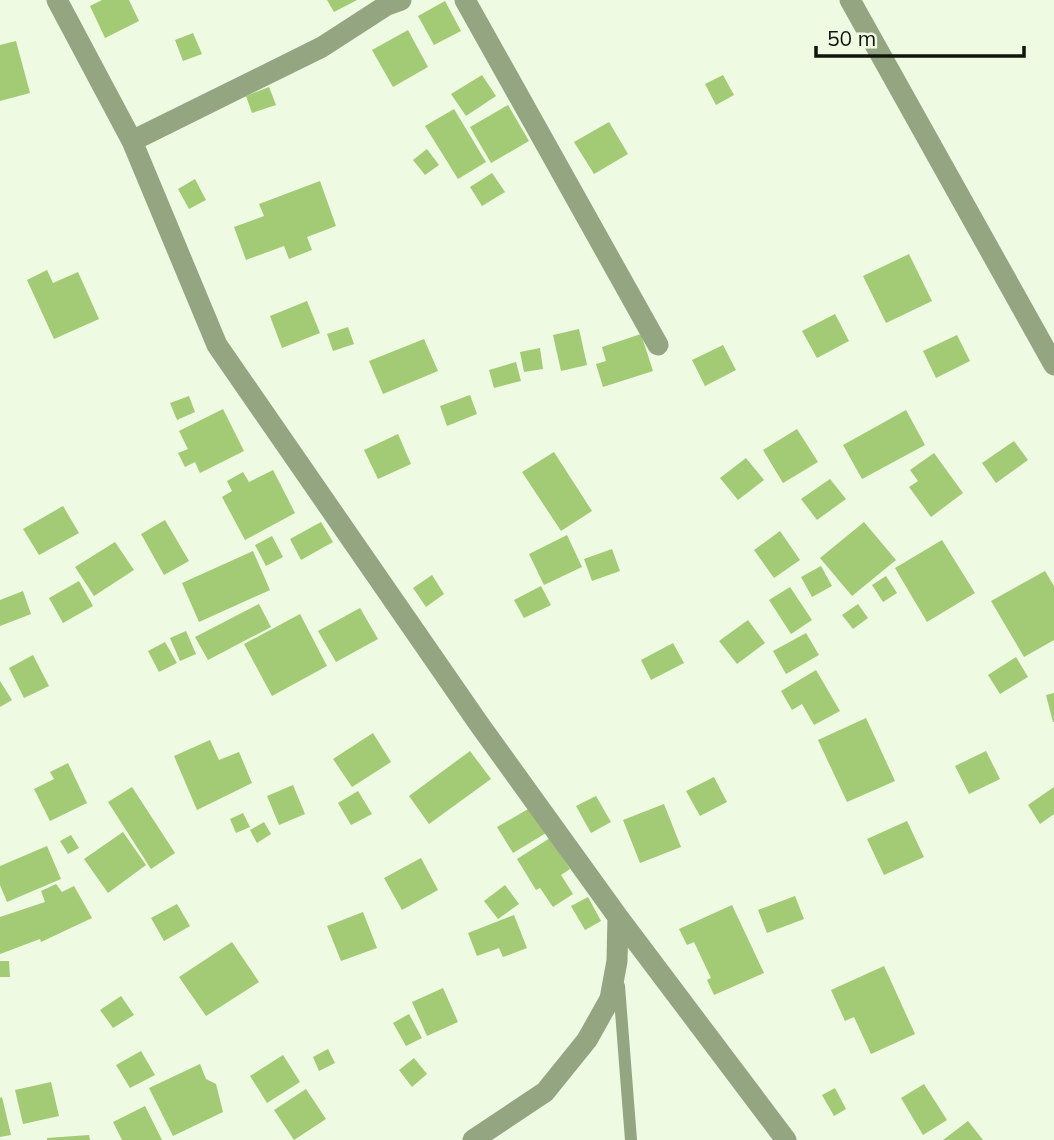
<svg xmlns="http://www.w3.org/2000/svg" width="1054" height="1140" viewBox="0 0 1054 1140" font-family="Mulish,sans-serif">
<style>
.building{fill:#a3ca74}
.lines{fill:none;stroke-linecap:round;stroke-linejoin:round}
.lane{stroke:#94a581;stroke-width:12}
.street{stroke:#94a581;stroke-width:21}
</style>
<rect width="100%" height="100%" fill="#eefae2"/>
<path class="building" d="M102 0H129L139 21 105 38 90 6Z
M327 0H357L334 12Z
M445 1 461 31 434 45 418 16Z
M408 30 428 67 393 87 372 50Z
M193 33 202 54 183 61 175 40Z
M16 41 30 93 0 101V45Z
M482 75 496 96 466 116 451 94Z
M723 75 734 95 716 105 705 84Z
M269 87 276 105 252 113 246 96Z
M508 105 529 141 491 163 470 127Z
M454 109 486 162 458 179 425 126Z
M609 122 628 154 594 174 574 142Z
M427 149 439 165 425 175 413 160Z
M492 173 505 192 482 206 470 187Z
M195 179 206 200 189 209 178 189Z
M320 181 336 226 307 237 312 250 289 259 284 246 246 260 234 227 264 216 259 204Z
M909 254 932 301 886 323 863 276Z
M47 270 53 283 78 272 99 319 54 339 27 280Z
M307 301 320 333 282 348 270 316Z
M835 314 849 341 817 358 802 331Z
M348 327 354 344 333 351 327 334Z
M579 329 587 365 561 371 553 335Z
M641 334 653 371 603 387 596 364 606 361 602 347Z
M957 335 970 361 936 378 923 351Z
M424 339 438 371 383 394 369 361Z
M723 345 736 370 705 386 692 360Z
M540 348 543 369 524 372 520 352Z
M516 362 521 381 494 388 489 370Z
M470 395 477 414 447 426 440 406Z
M189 396 195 412 177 420 170 403Z
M223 409 244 451 200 473 195 462 185 467 178 453 188 449 179 431Z
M906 410 925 445 862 479 843 445Z
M797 429 818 462 783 483 763 450Z
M398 434 411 464 378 479 364 450Z
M1014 441 1028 460 996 483 982 463Z
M554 452 592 511 561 531 522 472Z
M934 453 963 493 931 517 909 487 918 481 910 470Z
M746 458 764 480 738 500 720 478Z
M273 470 295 513 245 540 222 497 232 491 227 481 243 472 249 482Z
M830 479 846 499 817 520 801 499Z
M63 506 79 533 39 555 23 529Z
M165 520 189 561 164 575 141 534Z
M321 522 333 542 301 560 290 539Z
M864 522 896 560 852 596 820 558Z
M780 531 800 560 774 578 754 550Z
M567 535 582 567 544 585 529 554Z
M272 536 283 557 266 566 255 545Z
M942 540 975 593 927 622 895 568Z
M115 542 134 570 94 596 75 567Z
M612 549 620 571 592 581 584 559Z
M253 551 270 590 199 622 182 583Z
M821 566 832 586 812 597 801 577Z
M1045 571 1054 586V640L1024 657 991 601Z
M432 575 444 594 426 607 413 588Z
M886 576 897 593 883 602 872 585Z
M79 581 93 606 63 623 49 598Z
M541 586 551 605 524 618 514 600Z
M790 587 812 620 791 634 769 600Z
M23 591 31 614 0 626V600Z
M259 604 271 627 208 660 195 637Z
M858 604 868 618 853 629 842 615Z
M360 608 378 639 336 662 318 631Z
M300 614 327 666 272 696 244 644Z
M748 620 765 643 737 664 719 641Z
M186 631 196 654 180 661 170 638Z
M806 633 819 655 786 674 773 651Z
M165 642 177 663 159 672 148 651Z
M673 643 684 663 651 680 641 660Z
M33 655 49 686 24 698 9 668Z
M1016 657 1028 677 1000 694 988 675Z
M816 670 840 711 814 725 802 704 792 710 781 691Z
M0 681 12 700 0 707Z
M1054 693V722H1053L1046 695Z
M866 718 895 781 847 802 818 740Z
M373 733 391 762 352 787 333 759Z
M210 740 219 760 239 752 252 783 197 810 174 756Z
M470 751 491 779 429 824 409 796Z
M986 751 1000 779 969 794 955 766Z
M68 763 87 803 50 821 34 789 54 779 50 772Z
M714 777 727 802 700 816 686 791Z
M293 785 305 814 279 825 267 796Z
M132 787 175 853 151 869 108 802Z
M1054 787V814L1040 824 1028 805Z
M358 791 372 814 351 825 338 803Z
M596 796 611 822 591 833 576 806Z
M664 804 681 847 640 863 623 820Z
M530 808 546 833 513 853 497 827Z
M243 813 250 827 236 833 230 819Z
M907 821 924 857 884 875 867 839Z
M264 822 271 834 257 843 250 830Z
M123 832 146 865 108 893 84 859Z
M71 835 79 848 68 854 60 841Z
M550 838 570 869 561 875 573 894 553 907 540 888 536 890 517 859Z
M47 846 61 879 7 902 0 885V866Z
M421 858 438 890 402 910 384 878Z
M56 884 62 892 74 886 92 918 41 942 40 939 0 954V917L45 902 41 891Z
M505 885 519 904 498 919 484 901Z
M795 896 804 919 767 933 758 910Z
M588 897 601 921 585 930 571 906Z
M177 904 190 926 164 941 151 918Z
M732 905 764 973 714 995 707 980 711 978 694 942 687 945 679 929Z
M363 912 377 948 341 961 327 926Z
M514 915 527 948 503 957 499 948 477 956 468 933Z
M232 942 259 982 206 1016 179 977Z
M0 961H9L10 977H0Z
M884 966 915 1034 871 1054 854 1017 845 1021 831 990Z
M443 988 458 1022 427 1036 412 1002Z
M121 996 134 1015 113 1028 100 1010Z
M409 1014 422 1038 406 1046 393 1023Z
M328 1049 335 1063 319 1071 313 1057Z
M141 1051 155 1075 130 1088 116 1065Z
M283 1055 300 1082 267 1103 250 1076Z
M414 1058 427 1074 412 1087 399 1070Z
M200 1064 206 1079 216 1084 223 1112 173 1136 149 1088Z
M51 1082 59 1116 23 1124 15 1090Z
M924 1084 947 1120 923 1135 901 1098Z
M835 1088 846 1109 834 1116 822 1095Z
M306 1089 326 1119 294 1140 274 1110Z
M2 1097 11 1135 0 1137V1098Z
M145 1106 162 1140H122L113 1122Z
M968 1121 983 1140H943Z
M89 1135 90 1140H47V1138Z"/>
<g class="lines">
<path class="lane" d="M619 986 631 1140"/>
<path class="street" d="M57 0 132 141 217 345 479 724 618 917 786 1140
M465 0 658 345
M850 0 1054 365
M132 141 322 47 387 5 401 0
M473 1140 545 1092 587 1040 610 999 617 961 618 917"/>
</g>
<path d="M816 46v10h208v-10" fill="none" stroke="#11150d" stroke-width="3.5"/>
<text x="827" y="46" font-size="21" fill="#11150d" stroke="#eefae2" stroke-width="5" paint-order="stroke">50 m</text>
</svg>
